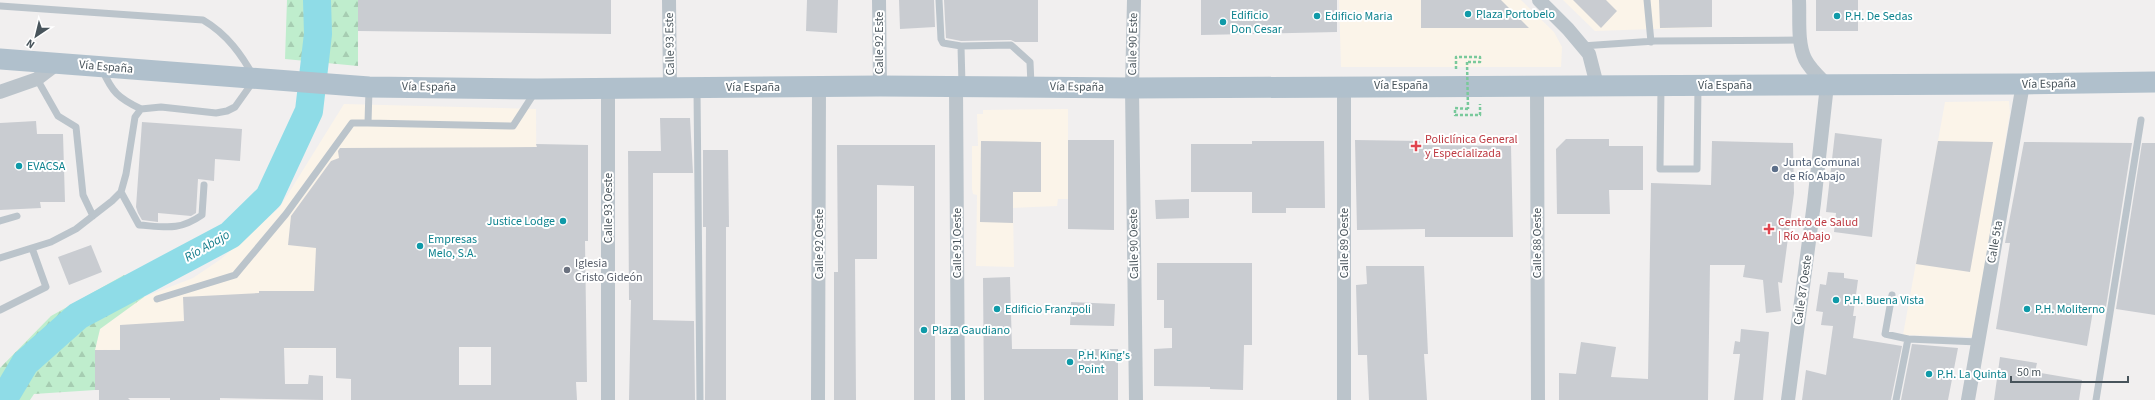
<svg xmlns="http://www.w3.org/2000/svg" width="2155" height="400" viewBox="0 0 2155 400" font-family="'Source Sans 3',sans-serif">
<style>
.commercial{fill:#fbf4e9}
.forest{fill:url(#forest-firs)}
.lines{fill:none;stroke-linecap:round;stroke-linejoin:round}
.river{stroke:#8fdce7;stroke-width:28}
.building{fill:#c9ccd1;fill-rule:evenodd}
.path{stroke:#79c99b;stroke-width:2.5;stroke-dasharray:3 2;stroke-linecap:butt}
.service{stroke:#bbc4cb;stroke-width:7}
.minor{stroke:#bbc4cb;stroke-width:14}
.primary{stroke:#b0c0cc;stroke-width:21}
.path-bridge{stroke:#79c99b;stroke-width:2.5;stroke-dasharray:3 2;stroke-linecap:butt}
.culture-dot{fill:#0f9aa8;stroke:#fff;stroke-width:1.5}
.health-dot{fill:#e0444e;stroke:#fff;stroke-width:1.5}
.service-dot{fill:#5c6f8a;stroke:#fff;stroke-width:1.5}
.worship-dot{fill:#6b7280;stroke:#fff;stroke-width:1.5}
.labels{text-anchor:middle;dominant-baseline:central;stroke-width:4;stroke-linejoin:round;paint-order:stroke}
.culture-label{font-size:12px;fill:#0d838f;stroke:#fff;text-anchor:start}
.street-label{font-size:12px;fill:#48545b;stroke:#fff}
.health-label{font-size:12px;fill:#be3a42;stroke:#fff;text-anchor:start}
.service-label{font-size:12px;fill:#4e5e75;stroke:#fff;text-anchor:start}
.worship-label{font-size:12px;fill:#5b616d;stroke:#fff;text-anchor:start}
.water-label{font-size:13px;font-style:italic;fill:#147d8c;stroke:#fff}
</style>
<defs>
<pattern id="forest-firs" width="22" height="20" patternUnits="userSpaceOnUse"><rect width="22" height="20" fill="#bfedcd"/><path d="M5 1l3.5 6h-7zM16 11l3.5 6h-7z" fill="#a6cdb2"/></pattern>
</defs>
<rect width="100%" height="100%" fill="#f1efef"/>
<path class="commercial" d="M1339 0H1521L1554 32 1562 47 1561 67H1341Z
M1563 0H1712V27L1595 31Z
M2009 101 2010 113 1973 337 1903 335 1945 102Z
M344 104 536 109 537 286 483 347 95 350 100 329 144 297 193 278 221 259 280 207Z
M1068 109V199H1058L1057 206 1013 208 1014 267 976 266 977 195 973 194 972 189V146H978L977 114H983V110Z"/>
<path class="forest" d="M287 0H358V66L285 59Z
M124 275 144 297 100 329 95 350V390L34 394 30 400H0V368L51 316Z"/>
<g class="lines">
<path class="river" d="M3 400 25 363 78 316 230 235 269 197 309 111 318 34 317 0"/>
</g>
<path class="building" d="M358 0H611V34L358 31Z
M807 0H838L837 33 806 31Z
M899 0H934L935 27 900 29Z
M944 0H1038V42H1015L1011 40 961 41 946 38Z
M1201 0H1337V32L1201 35Z
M1421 0H1501L1529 28H1421Z
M1573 0H1606L1617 11 1601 28Z
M1659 0H1712V27L1660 28Z
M1816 0H1858V31H1816Z
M660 118H690L693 173H653V320L694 321 695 400H629L631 300H629L628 151H661Z
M36 121 37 134H63L65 202H40L41 208 0 210V123Z
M142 122 242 129 240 161 215 159 214 181 198 179 196 213 191 216 158 213V222L142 220 138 213 136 207Z
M1835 133 1882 139 1872 237 1834 232 1836 213 1826 212Z
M1566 139H1609V146H1643V190H1609L1610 214H1557L1556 149Z
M1068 140H1114V230L1068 229Z
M1355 140 1420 141V145L1511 146 1513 237H1425V229L1357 230Z
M981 141 1041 142V192H1013V223L980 222Z
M1252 141H1324L1325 208H1286V213H1252V192H1191V144H1252Z
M1712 141 1793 143 1794 193 1782 283 1778 282 1781 311 1766 313 1763 280 1743 277 1745 265H1710L1708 400H1559V373L1576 374 1581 342 1616 347 1611 377 1648 379 1651 183 1711 185Z
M1938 141 1993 142 1970 272 1916 264Z
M2024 142 2132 143 2106 307 2094 305 2087 346 1996 329 2010 243H2005Z
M2142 143H2155V315L2116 309Z
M536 144 588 145V241H585L587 382H576L577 400H351V379L336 378V348H284L285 384H308L309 375 323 376V400L220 398V400H170V398H128L130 400H99V390H95V350H120V325L184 321 183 297 259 293V291H314L316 248 288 245 291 216 331 161 339 158 338 151 340 148 537 147ZM459 347H491V385H459Z
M837 145H935V400H914V186L877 185V259H855L856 400H834V272H838Z
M703 150H728L729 227H726V400H705L706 227H703Z
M1189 199V218L1156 219 1155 200Z
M91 245 102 272 69 285 58 257Z
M1157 263H1252V345H1244L1243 390 1210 389V387L1154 386V349L1172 348V328H1164V300H1157Z
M1366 266H1424L1428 354H1424L1427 400H1369L1367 355H1358L1357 319 1356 285 1367 284Z
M1828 272 1844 273V278L1858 280 1853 316H1856L1853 338 1902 346 1891 400H1802L1806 370 1826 375 1833 326 1821 325 1823 312 1816 311 1820 284 1826 285Z
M1010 277 1012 349H1118V400H984L983 278Z
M1071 302 1115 304 1114 326 1070 325Z
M1741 329 1769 332 1763 400H1734L1740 354H1733L1735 341 1740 342Z
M1912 344 1958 348 1948 400H1901Z
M2000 357 2037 363 2035 372 2082 380 2079 400H1994Z"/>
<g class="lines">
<path class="path" d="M1456 69V57H1480V62H1467
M1468 109 1455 108V115H1480V104"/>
<path class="service" d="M939 0 941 39 943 43 961 46 1011 45 1030 62 1031 85
M1647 0 1651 42
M0 6 203 20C227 34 242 55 255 79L235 107 227 111 216 113 161 107 141 109
M961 46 962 85
M1582 46 1655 41 1801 40
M37 79 58 116 76 127 83 195 93 216
M1661 87 1660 169H1697L1698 86
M369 89 368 123 513 126 535 92
M697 90 700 400
M121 192 139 225C166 227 179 231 202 215L204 185
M0 221 17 216
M0 258 51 242 76 229 112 201 121 192 126 174 135 117 141 109C118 98 112 92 102 69
M1892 295 1885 334 1908 339
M157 299 235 275 286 214 352 123H368
M0 310 46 287 32 248
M1896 400 1908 339 1978 342
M2096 400 2141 120"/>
<path class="minor" d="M669 0 670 88
M879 0 880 86
M1134 0 1132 88 1136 400
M1539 0 1568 29 1589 54 1597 85
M1344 85V400
M1537 85 1538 400
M956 86 958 400
M608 88V400
M0 92 37 79 58 63
M818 400 819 87
M1788 400 1814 203 1827 85C1819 77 1810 69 1805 59 1797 42 1800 18 1799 0
M1968 400 2023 84"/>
<path class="primary" d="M0 59 369 87 537 89 880 86 1132 88 2023 84 2155 82"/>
<path class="path-bridge" d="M1467 62 1468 109"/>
</g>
<g class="culture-dot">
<circle cx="1468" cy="14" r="4"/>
<circle cx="1317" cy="16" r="4"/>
<circle cx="1837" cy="16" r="4"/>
<circle cx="1223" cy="22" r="4"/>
<circle cx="19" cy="166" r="4"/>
<circle cx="563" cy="221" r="4"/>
<circle cx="420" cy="246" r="4"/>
<circle cx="1836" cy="300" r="4"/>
<circle cx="997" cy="309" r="4"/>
<circle cx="2027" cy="309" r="4"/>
<circle cx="924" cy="330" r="4"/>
<circle cx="1070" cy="362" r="4"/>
<circle cx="1929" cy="374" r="4"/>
</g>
<g class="health-dot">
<path d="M1414 140h4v4h4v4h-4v4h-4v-4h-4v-4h4z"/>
<path d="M1767 223h4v4h4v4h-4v4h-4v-4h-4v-4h4z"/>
</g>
<circle class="service-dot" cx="1775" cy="169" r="4"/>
<circle class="worship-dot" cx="567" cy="270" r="4"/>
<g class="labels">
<g class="culture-label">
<text x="1476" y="14">Plaza Portobelo</text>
<text x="1231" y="15">Edificio<tspan x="1231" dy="14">Don Cesar</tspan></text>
<text x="1325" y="16">Edificio Maria</text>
<text x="1845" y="16">P.H. De Sedas</text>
<text x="27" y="166">EVACSA</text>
<text x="555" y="221" text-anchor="end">Justice Lodge</text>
<text x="428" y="239">Empresas<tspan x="428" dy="14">Melo, S.A.</tspan></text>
<text x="1844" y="300">P.H. Buena Vista</text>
<text x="1005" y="309">Edificio Franzpoli</text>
<text x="2035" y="309">P.H. Moliterno</text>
<text x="932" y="330">Plaza Gaudiano</text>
<text x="1078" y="355">P.H. King's<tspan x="1078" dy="14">Point</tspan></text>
<text x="1937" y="374">P.H. La Quinta</text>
</g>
<g class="street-label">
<text transform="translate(879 43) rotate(-90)">Calle 92 Este</text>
<text transform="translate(670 44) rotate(-91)">Calle 93 Este</text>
<text transform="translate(1133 44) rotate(-89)">Calle 90 Este</text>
<text transform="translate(106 67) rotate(5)">Vía España</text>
<text transform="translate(2049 84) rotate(-1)">Vía España</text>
<text x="1401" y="85">Vía España</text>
<text x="1725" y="85">Vía España</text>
<text transform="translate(429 87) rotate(1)">Vía España</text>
<text x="753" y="87">Vía España</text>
<text transform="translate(1077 87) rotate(1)">Vía España</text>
<text transform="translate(608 208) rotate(-90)">Calle 93 Oeste</text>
<text transform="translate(1995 242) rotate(-80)">Calle 5ta</text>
<text transform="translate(957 243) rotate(-90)">Calle 91 Oeste</text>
<text transform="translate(1344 243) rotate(-90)">Calle 89 Oeste</text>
<text transform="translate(1537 243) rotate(-90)">Calle 88 Oeste</text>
<text transform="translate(819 244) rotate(-90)">Calle 92 Oeste</text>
<text transform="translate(1134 244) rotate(-91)">Calle 90 Oeste</text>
<text transform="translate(1803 290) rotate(-82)">Calle 87 Oeste</text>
</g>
<g class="health-label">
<text x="1425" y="139">Policlínica General<tspan x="1425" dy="14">y Especializada</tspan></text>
<text x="1778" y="222">Centro de Salud<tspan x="1778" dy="14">| Río Abajo</tspan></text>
</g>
<g class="service-label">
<text x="1783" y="162">Junta Comunal<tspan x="1783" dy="14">de Río Abajo</tspan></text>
</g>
<g class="worship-label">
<text x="575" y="263">Iglesia<tspan x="575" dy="14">Cristo Gideón</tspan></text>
</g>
<g class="water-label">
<text transform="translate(207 246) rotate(-30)">Río Abajo</text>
</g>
</g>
<g transform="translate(36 36) rotate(215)" stroke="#ffffff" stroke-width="3" paint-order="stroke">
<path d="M0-3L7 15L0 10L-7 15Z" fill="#48545b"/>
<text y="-6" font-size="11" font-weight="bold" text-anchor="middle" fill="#48545b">N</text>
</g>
<path d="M2011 376v6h117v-6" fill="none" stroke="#48545b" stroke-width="2"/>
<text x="2017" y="376" font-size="12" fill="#48545b" stroke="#ffffff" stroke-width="3" paint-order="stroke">50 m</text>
</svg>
